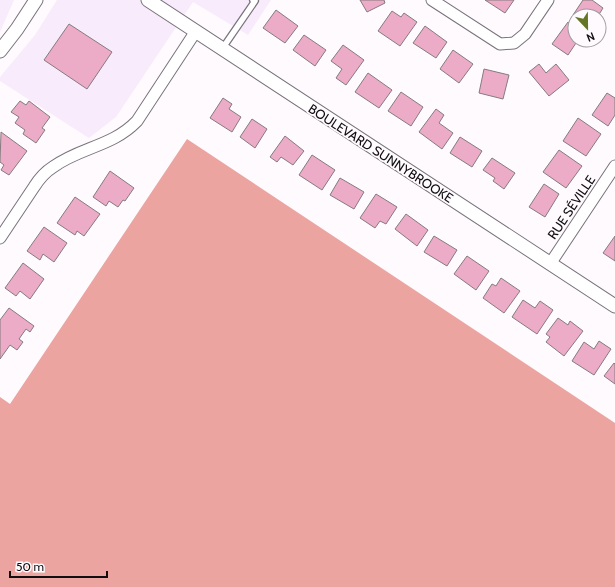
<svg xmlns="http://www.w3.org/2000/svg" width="615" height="587" viewBox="0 0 615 587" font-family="Cabin,sans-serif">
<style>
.built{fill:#f8ebfb}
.forest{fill:#eba49f}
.building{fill:#ecabc7;stroke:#867b7f}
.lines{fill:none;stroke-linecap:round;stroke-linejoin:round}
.service-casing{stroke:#79737b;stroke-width:8}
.minor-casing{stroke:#79737b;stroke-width:13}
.tertiary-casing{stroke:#79737b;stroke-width:15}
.service{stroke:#fff;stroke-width:5.5}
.minor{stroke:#fff;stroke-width:11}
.tertiary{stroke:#fff;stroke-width:13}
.labels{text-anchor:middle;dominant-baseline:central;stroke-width:3.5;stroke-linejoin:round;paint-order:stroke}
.street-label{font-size:13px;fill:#100e11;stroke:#fefafe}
</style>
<rect width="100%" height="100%" fill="#fefafe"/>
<path class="built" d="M0 0H14L0 32Z
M57 0H271L248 35 193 2 116 117 89 138 0 81V77L35 35Z"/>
<path class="forest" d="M187 139 615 423V587H0V397L10 404Z"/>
<path class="building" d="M360 0H384L385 3 367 12Z
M485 0H514L505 13Z
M583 0H592L603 8 598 16H575L573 15Z
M276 10 298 26 285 43 263 28Z
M392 11 401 17 404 13 417 22 400 46 378 31Z
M568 22 575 27V40H578L568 55 552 44Z
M69 24 112 52 87 89 44 60Z
M425 26 447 42 436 58 413 43Z
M304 35 326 50 315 66 293 50Z
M343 45 364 60 346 85 336 78 342 69 331 61Z
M453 50 473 64 459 83 440 69Z
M539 64 546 73 556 64 569 80 549 96 529 72Z
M484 69 509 75 503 99 479 93Z
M368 73 392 90 379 108 355 92Z
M401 92 423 107 411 126 388 111Z
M607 93 615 98V115L608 126 592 115Z
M223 98 232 104 229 109 241 117 232 132 210 118Z
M20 101 26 105 29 101 50 117 42 128 45 130 36 143 23 134 25 130 15 123 19 117 11 112Z
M436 109 444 115 439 123 453 133 442 149 419 132Z
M578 118 601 134 586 156 563 141Z
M252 119 267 129 255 148 240 137Z
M1 132 27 151 9 175 1 170 4 165 0 162Z
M285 136 304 151 293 165 281 157 277 162 270 157Z
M460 137 482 151 472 167 450 153Z
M559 150 582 166 566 188 543 172Z
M312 155 335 170 322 190 299 175Z
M492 158 515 173 504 189 493 181 495 178 483 170Z
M110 171 134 188 125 201 123 200 118 207 109 201 106 206 93 197Z
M340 178 364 192 354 209 330 195Z
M544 184 559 194 545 217 529 207Z
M376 194 397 207 386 224 380 221 375 228 360 218Z
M75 197 100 214 84 236 77 231 75 235 57 223Z
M406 214 428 230 417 246 395 229Z
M44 227 67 243 54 262 43 254 40 260 27 251Z
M434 236 457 250 447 266 424 252Z
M615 236V261L603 253Z
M467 256 489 271 476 290 454 274Z
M23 263 44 279 30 299 20 291 16 296 5 288Z
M501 278 520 291 504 313 483 298 492 284 496 286Z
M523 300 535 308 540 301 553 310 537 334 512 317Z
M9 308 34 326 30 332 26 329 19 339 23 342 17 350 10 345 0 359V320Z
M558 318 568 325 570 321 583 331 564 356 546 342 550 337 546 334Z
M599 341 611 349 594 375 572 361 584 342 594 349Z
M614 363 615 364V384L604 376Z"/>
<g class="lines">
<defs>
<path id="service" d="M222 49 255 1 253 0"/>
<path id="minor" d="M432 0 500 44 514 43 525 34 548 0
M0 238 34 187C39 179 45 172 53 167 80 147 112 147 137 121L196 31
M550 264 615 166"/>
<path id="tertiary" d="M148 0 615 306
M0 51 17 29 36 0"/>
</defs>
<use href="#service" class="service-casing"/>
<use href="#minor" class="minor-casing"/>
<use href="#tertiary" class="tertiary-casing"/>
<use href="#service" class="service"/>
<use href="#minor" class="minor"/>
<use href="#tertiary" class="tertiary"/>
</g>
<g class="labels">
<g class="street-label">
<text transform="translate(381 153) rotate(33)">BOULEVARD SUNNYBROOKE</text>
<text transform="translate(571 207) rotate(-56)">RUE SÉVILLE</text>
</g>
</g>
<g transform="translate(587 28) rotate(158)"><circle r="19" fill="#fefafe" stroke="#9f9c9f"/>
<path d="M0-3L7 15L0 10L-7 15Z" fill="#667724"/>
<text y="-6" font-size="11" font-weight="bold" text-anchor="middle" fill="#100e11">N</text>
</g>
<path d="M10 571v6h97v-6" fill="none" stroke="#100e11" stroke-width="2"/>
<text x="16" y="571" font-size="12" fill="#100e11" stroke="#fefafe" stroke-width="3" paint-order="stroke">50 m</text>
</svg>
